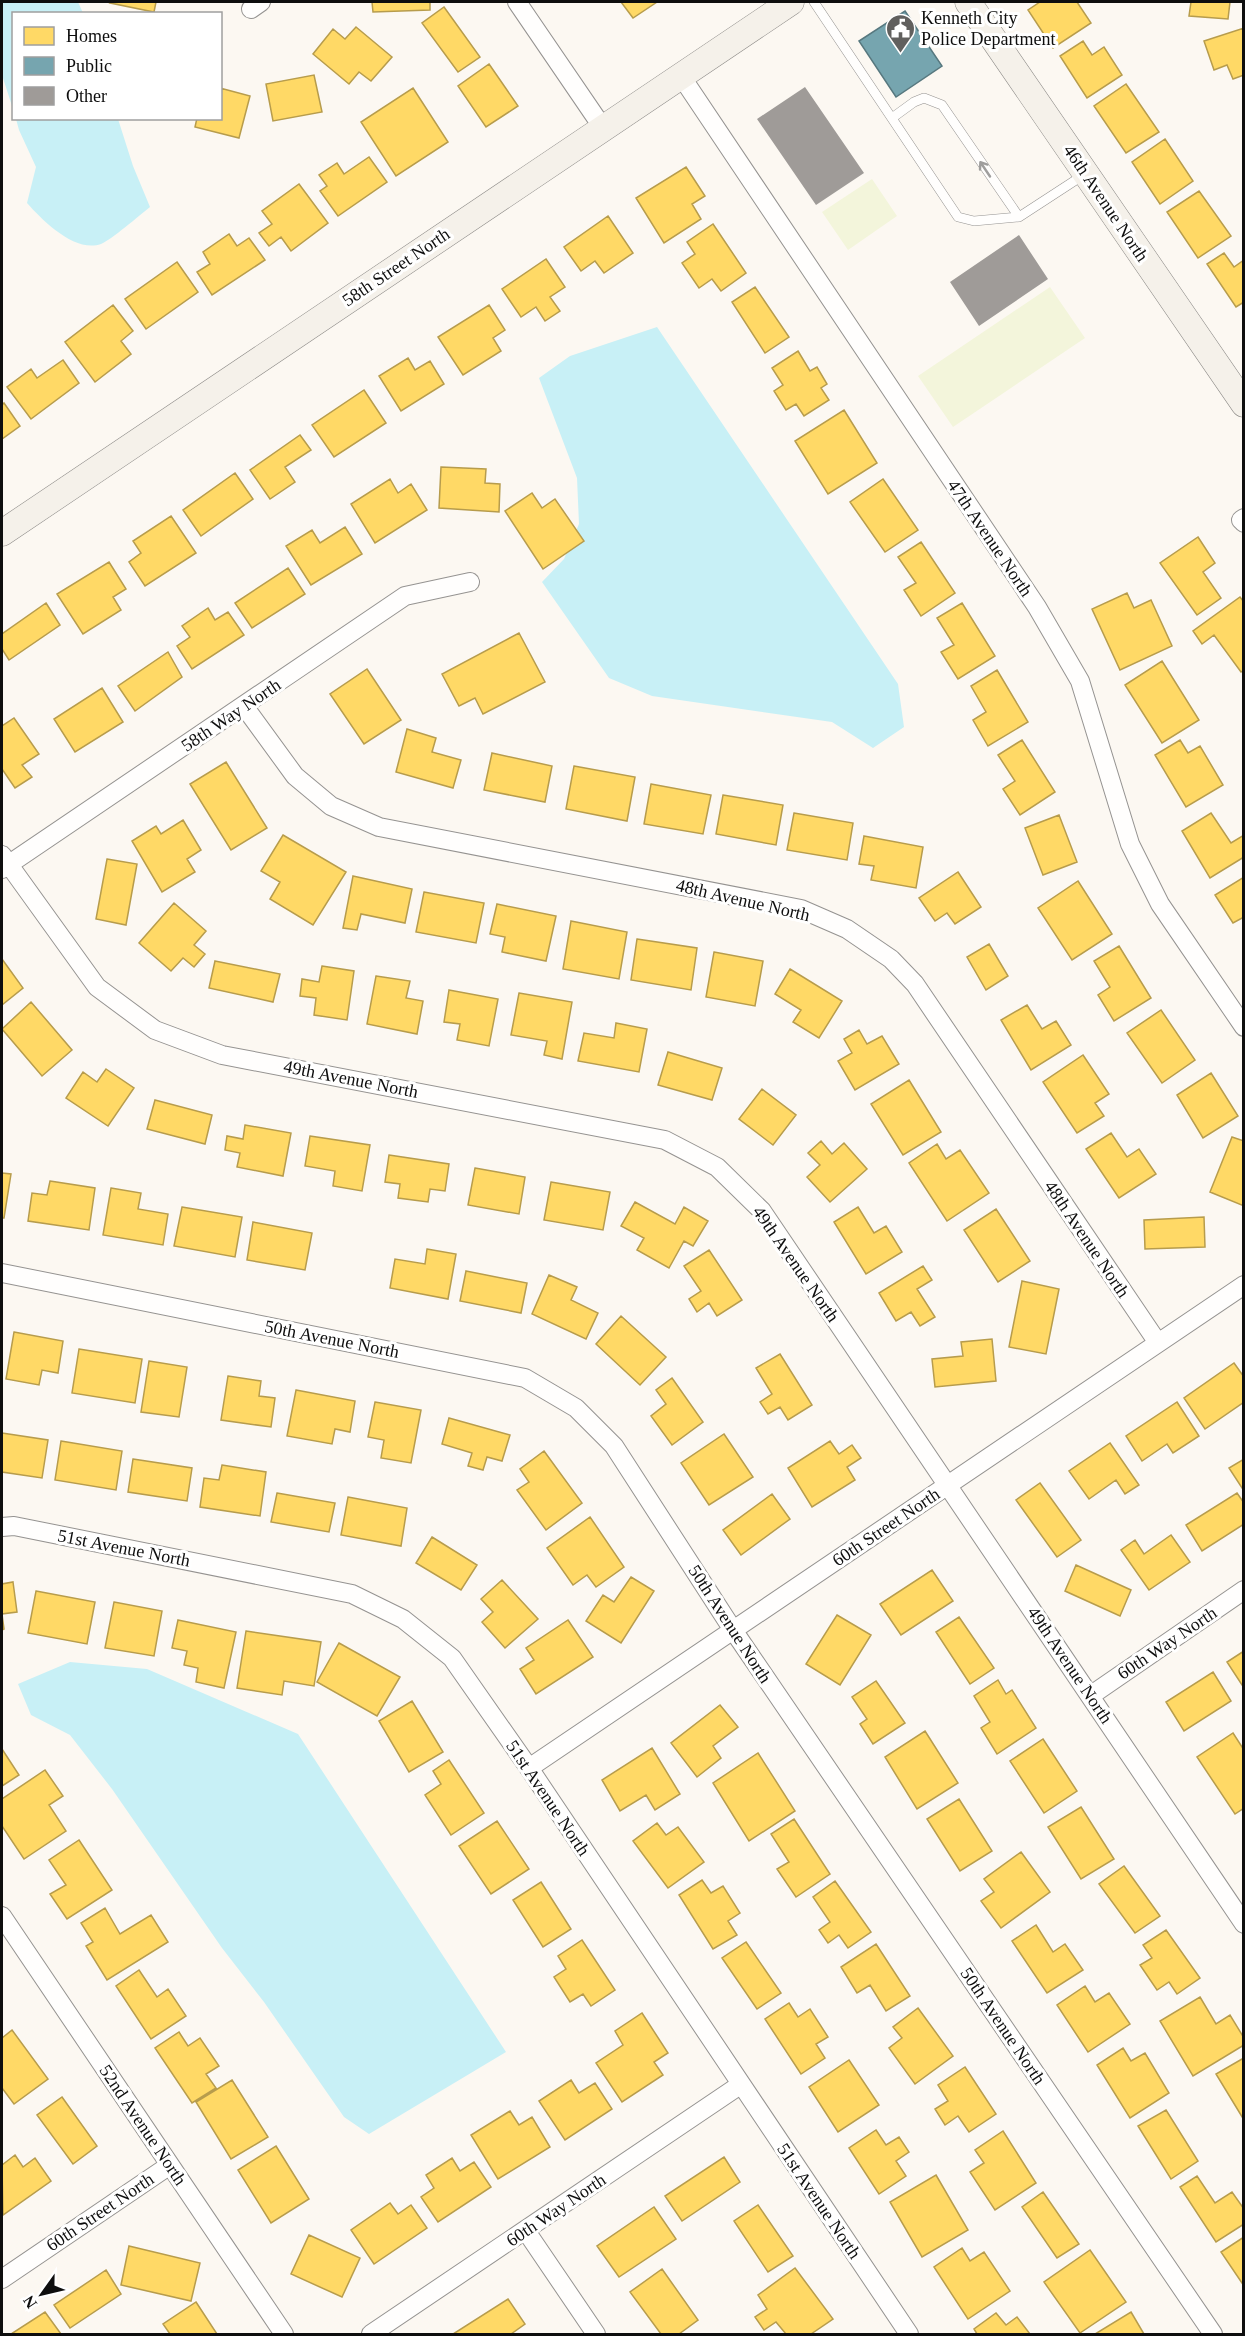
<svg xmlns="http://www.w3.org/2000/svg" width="1245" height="2336" viewBox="0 0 1245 2336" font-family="Georgia,serif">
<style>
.pitch{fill:#f3f5db}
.water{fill:#c8f0f6}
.homes{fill:#ffd966;stroke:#b79c4c;stroke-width:1.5}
.public{fill:#76a5af;stroke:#57787f;stroke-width:1.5}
.building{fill:#9f9b98}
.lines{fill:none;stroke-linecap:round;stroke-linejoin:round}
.lane-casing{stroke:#959391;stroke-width:10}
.street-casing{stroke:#959391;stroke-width:20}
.secondary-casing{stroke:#8c8a87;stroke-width:27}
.lane{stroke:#fffefd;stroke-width:9}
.street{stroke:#fffefd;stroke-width:18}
.secondary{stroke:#f5f1ea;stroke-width:26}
.oneway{stroke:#9f9e9d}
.labels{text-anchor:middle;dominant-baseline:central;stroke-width:6;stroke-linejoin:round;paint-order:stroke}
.poi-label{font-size:18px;fill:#0e0e0e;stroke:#fff;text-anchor:start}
.street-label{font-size:18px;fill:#0e0e0e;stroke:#fff}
</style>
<rect width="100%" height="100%" fill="#fcf8f2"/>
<path class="pitch" d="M872 179 897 216 848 250 822 212Z
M1050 287 1085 338 953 427 918 376Z"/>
<path class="water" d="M2 2H78L83 13 14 14 13 109 2 75Z
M16 119H118L133 166 150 207C140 215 111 240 101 244 75 253 43 221 27 203L36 167 19 130Z
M657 327 898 684 904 727 873 748 832 722 652 696 609 678 542 582 564 559 579 524 577 478 539 378 570 356Z
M70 1662 147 1669 298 1734 506 2052 369 2134 344 2117 264 2002 222 1948 112 1789 70 1735 31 1715 18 1684Z"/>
<path class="homes" d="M111 2H156L154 12 110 3Z
M372 2H430V10L373 12Z
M621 2H657L633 18Z
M1040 2H1077L1091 23 1053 48 1028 10Z
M1191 2H1230L1228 19 1189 16Z
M444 7 480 57 458 72 422 23Z
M356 27 392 57 371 81 359 72 349 84 313 54 333 29 345 39Z
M1244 28V75L1233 79 1227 65 1214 70 1204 41Z
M1083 41 1092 55 1104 47 1122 75 1087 98 1060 56Z
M489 64 518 106 486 127 458 86Z
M314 75 322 112 273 121 266 84Z
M1126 84 1159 132 1126 153 1094 106Z
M220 88 250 96 239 138 195 127 197 118H220Z
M413 88 448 142 396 176 361 122Z
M1165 139 1193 181 1160 204 1132 162Z
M369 157 387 182 338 216 320 191 327 186 319 175 337 163 344 174Z
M686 167 705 196 692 204 701 219 664 243 636 198Z
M299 184 328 223 291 251 281 237 269 246 259 233 272 224 262 211Z
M1199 191 1231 236 1198 258 1167 212Z
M608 216 633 253 604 273 595 261 581 271 564 247Z
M713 224 746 273 721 291 712 279 699 288 682 263 695 254 687 242Z
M229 234 237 246 249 238 265 260 212 295 197 272 210 264 203 252Z
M1224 253 1234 267 1244 260V302L1236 307 1207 264Z
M546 259 565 287 550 297 560 311 545 321 536 307 521 317 502 289Z
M177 262 198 292 146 329 125 299Z
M755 287 789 337 765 353 732 302Z
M113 305 133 331 121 341 131 354 95 382 65 342Z
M489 305 505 330 493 338 501 351 463 375 438 337Z
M798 351 810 371 817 367 827 384 821 388 829 400 804 416 796 404 786 410 774 391 783 385 772 368Z
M408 358 415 370 430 361 444 384 401 411 379 376Z
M63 360 79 383 31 419 7 387 31 369 37 378Z
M364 390 386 423 334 457 312 425Z
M4 403 20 426 2 439V405Z
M844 410 877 463 828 494 795 441Z
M300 435 311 450 285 467 295 482 270 499 250 470Z
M441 467 486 469 485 483 500 484 499 512 439 508Z
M235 473 253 499 201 536 183 510Z
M390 479 398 493 411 484 427 510 375 543 351 504Z
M883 479 918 530 885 552 850 502Z
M532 493 542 508 555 499 584 541 543 569 505 511Z
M171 516 196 553 145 586 129 562 141 553 133 541Z
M345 527 362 554 311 585 286 546 312 530 320 543Z
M1198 537 1215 563 1203 572 1221 598 1197 615 1160 563Z
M921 542 955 593 921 616 904 590 916 583 898 557Z
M109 562 126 589 113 597 121 610 83 634 57 594Z
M288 568 305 594 252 628 235 603Z
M1127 593 1134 608 1151 600 1172 646 1120 670 1092 609Z
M1240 597 1244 602V670L1241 672 1214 635 1202 644 1193 631Z
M46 603 60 625 9 660 2 649V634Z
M962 603 995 656 958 679 941 652 954 645 937 618Z
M208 608 215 620 228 612 244 635 192 669 177 646 190 637 182 626Z
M519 633 545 682 483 714 475 698 459 706 442 674Z
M168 652 182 677 135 711 118 686Z
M1162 661 1199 720 1162 743 1125 685Z
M367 669 401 720 364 744 330 694Z
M997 670 1028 722 988 746 973 720 986 712 971 686Z
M102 688 123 722 75 752 54 719Z
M14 718 39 754 22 765 32 777 15 788 2 769V726Z
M407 729 436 738 432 752 461 760 453 788 396 772Z
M1022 740 1055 792 1020 815 1003 789 1015 781 998 755Z
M1180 740 1188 753 1200 746 1223 785 1186 807 1155 755Z
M492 753 552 766 545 802 484 790Z
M226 762 267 828 231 850 190 784Z
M574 766 635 777 627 821 566 809Z
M651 784 711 795 703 834 644 824Z
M723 795 783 805 776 845 716 834Z
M794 813 853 823 847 860 787 850Z
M1211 813 1231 843 1244 835V857L1210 878 1182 831Z
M1059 815 1077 862 1043 875 1025 828Z
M183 820 201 850 187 859 195 872 162 892 132 841 156 826 161 834Z
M283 835 346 872 313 925 270 899 280 882 261 871Z
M864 836 923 847 916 888 871 880 874 866 859 864Z
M107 859 137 864 126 925 96 919Z
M958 872 981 907 955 924 947 913 935 921 919 898Z
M353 876 412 889 405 923 361 914 357 930 343 928Z
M1244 877V917L1233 923 1215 895Z
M1078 881 1112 934 1072 960 1038 908Z
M424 892 484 903 476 943 416 932Z
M174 903 206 931 194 945 205 954 194 967 183 958 171 971 139 943Z
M497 904 556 916 546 961 502 952 505 937 490 934Z
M571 921 627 932 619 979 563 969Z
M637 939 697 948 691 990 631 980Z
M989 944 1008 976 986 990 967 957Z
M1119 946 1151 998 1114 1021 1098 995 1110 987 1094 961Z
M714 952 763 961 755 1006 706 997Z
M2 959 23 988 2 1005Z
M215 961 280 974 273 1002 209 988Z
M322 966 354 971 347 1020 314 1015 316 998 300 996 302 979 319 982Z
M790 969 842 1001 819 1038 793 1022 801 1010 775 994Z
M376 976 410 981 406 998 423 1001 417 1034 367 1024Z
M449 990 498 999 489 1046 457 1040 460 1024 444 1022Z
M519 993 572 1002 562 1059 544 1055 547 1041 511 1035Z
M31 1002 72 1050 42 1076 2 1029Z
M1027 1005 1042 1029 1056 1021 1071 1045 1031 1070 1001 1020Z
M1161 1010 1195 1060 1162 1083 1127 1033Z
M616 1023 647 1029 639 1072 578 1061 584 1033 614 1038Z
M859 1030 867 1044 882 1036 899 1064 855 1090 838 1061 852 1053 844 1039Z
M668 1052 722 1068 712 1100 658 1085Z
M1083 1055 1109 1094 1095 1103 1104 1116 1077 1133 1043 1082Z
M106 1069 134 1088 108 1126 66 1098 83 1072 97 1082Z
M1211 1073 1238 1116 1203 1138 1177 1095Z
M909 1080 941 1132 903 1155 871 1104Z
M762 1089 796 1115 773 1145 739 1119Z
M155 1100 212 1115 205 1144 147 1129Z
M245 1125 291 1133 283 1176 237 1167 240 1153 225 1150 227 1136 243 1139Z
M1111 1133 1127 1157 1139 1149 1156 1174 1119 1198 1086 1149Z
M310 1136 370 1145 362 1191 333 1186 335 1171 305 1166Z
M1232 1137 1244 1141V1206L1210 1192Z
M821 1141 832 1154 844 1143 867 1169 830 1202 807 1177 820 1165 808 1153Z
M937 1144 946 1159 960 1150 989 1193 947 1221 909 1163Z
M389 1155 449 1164 445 1191 430 1189 428 1202 398 1198 400 1184 385 1182Z
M475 1168 525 1177 519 1214 468 1205Z
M2 1173 11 1174 4 1218H2Z
M50 1181 95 1188 89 1230 28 1221 32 1193 47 1195Z
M551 1182 610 1192 603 1230 544 1220Z
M111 1188 141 1193 138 1209 168 1214 163 1245 103 1235Z
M635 1202 675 1224 684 1207 708 1221 693 1246 684 1241 669 1268 637 1250 644 1238 621 1226Z
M182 1207 242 1217 235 1257 174 1246Z
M858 1207 874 1233 886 1226 902 1252 866 1274 834 1222Z
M996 1209 1030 1261 998 1282 964 1230Z
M1204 1217 1205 1247 1145 1249 1144 1220Z
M253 1222 312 1233 305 1270 247 1260Z
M427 1249 456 1254 448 1299 390 1288 395 1259 425 1264Z
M709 1250 742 1300 717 1316 709 1303 697 1312 689 1299 701 1291 684 1266Z
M923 1266 932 1280 917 1289 935 1317 920 1326 911 1312 896 1321 879 1293Z
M466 1271 527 1283 521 1313 460 1301Z
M549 1275 577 1287 571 1300 598 1313 586 1339 532 1314Z
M1022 1281 1059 1289 1046 1354 1009 1347Z
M621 1316 666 1357 640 1385 596 1344Z
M14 1332 63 1341 58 1373 42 1370 39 1385 6 1379Z
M992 1339 996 1381 935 1387 932 1359 963 1356 961 1342Z
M79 1349 142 1359 135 1403 72 1393Z
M780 1354 812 1405 788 1420 780 1407 768 1414 760 1402 772 1394 756 1368Z
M149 1361 187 1367 179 1417 141 1412Z
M1234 1363 1244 1377V1402L1205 1429 1184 1398Z
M228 1376 261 1381 259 1396 275 1398 271 1427 221 1420Z
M672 1378 703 1422 672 1445 651 1416 666 1404 656 1390Z
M296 1390 355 1401 350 1432 335 1429 332 1444 287 1436Z
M375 1402 421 1410 411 1463 381 1458 384 1440 368 1437Z
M1177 1402 1199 1436 1173 1453 1167 1444 1142 1461 1126 1436Z
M449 1418 510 1435 502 1461 487 1457 483 1470 468 1466 472 1453 442 1444Z
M2 1433 48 1440 42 1478 2 1472Z
M724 1434 753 1477 709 1505 681 1463Z
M61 1441 122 1451 116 1490 55 1480Z
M830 1441 839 1454 852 1445 861 1458 847 1467 855 1480 812 1507 788 1468Z
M1110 1443 1139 1485 1125 1494 1116 1480 1089 1499 1069 1471Z
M544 1451 582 1503 546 1530 517 1490 529 1482 520 1469Z
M133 1459 192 1468 187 1501 128 1492Z
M1244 1459V1491L1229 1468Z
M222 1465 266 1472 260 1516 200 1507 204 1478 219 1480Z
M1040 1483 1081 1540 1057 1557 1016 1500Z
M277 1493 335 1503 329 1532 271 1522Z
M1237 1493 1244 1503V1524L1202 1551 1186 1525Z
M772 1494 790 1519 741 1555 723 1530Z
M348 1497 407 1508 401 1546 341 1535Z
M590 1517 624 1567 596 1587 587 1575 573 1585 547 1548Z
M1171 1535 1190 1562 1149 1590 1121 1550 1135 1540 1144 1554Z
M432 1537 477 1565 461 1590 416 1563Z
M1076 1565 1131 1590 1120 1616 1065 1591Z
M932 1570 953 1601 901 1635 880 1604Z
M631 1577 654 1591 621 1643 586 1621 603 1595 614 1602Z
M502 1580 538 1619 505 1648 482 1622 493 1612 481 1599Z
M13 1582 17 1612 2 1614 4 1629 2 1630V1584Z
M36 1591 95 1602 87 1644 28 1633Z
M114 1602 162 1611 154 1656 105 1648Z
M837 1615 871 1635 840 1685 806 1664Z
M959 1617 994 1668 970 1684 936 1632Z
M178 1620 236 1632 224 1688 196 1682 198 1668 184 1665 187 1651 172 1648Z
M568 1620 593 1657 536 1694 520 1669 534 1660 526 1648Z
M246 1631 321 1642 314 1686 284 1681 282 1695 237 1688Z
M339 1643 400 1677 377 1716 317 1682Z
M1244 1651V1688L1227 1662Z
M1213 1672 1231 1701 1184 1731 1166 1702Z
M998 1680 1006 1694 1012 1690 1036 1728 997 1754 981 1728 990 1722 974 1696Z
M876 1681 905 1723 873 1744 860 1724 867 1719 852 1697Z
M412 1701 443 1752 409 1772 379 1721Z
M720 1705 738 1727 713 1746 721 1758 697 1777 671 1743Z
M925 1731 958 1783 917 1809 885 1757Z
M1233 1733 1244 1750V1808L1235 1814 1197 1757Z
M1043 1739 1077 1791 1044 1813 1010 1761Z
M652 1748 680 1794 655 1810 646 1795 620 1811 602 1780Z
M2 1749 19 1775 2 1786Z
M758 1753 795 1811 749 1841 713 1783Z
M449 1760 484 1813 451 1835 425 1795 441 1784 433 1771Z
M45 1770 63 1796 49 1805 66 1831 24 1859 2 1826V1799Z
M959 1799 992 1851 960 1871 927 1819Z
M1081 1807 1114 1859 1081 1879 1048 1827Z
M794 1819 830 1874 796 1897 777 1869 789 1862 771 1834Z
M497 1821 529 1869 491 1894 459 1846Z
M657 1823 666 1835 678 1827 704 1862 668 1888 633 1841Z
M79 1840 112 1890 67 1919 50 1894 66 1885 49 1860Z
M1021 1852 1050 1892 1001 1928 981 1901 994 1892 984 1879Z
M1124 1866 1160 1916 1135 1933 1099 1884Z
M702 1880 711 1893 723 1886 740 1913 728 1921 737 1935 713 1949 679 1895Z
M835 1881 871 1932 848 1948 839 1935 828 1943 819 1930 830 1922 813 1897Z
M541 1882 571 1929 543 1947 513 1900Z
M105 1908 120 1934 151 1915 168 1942 107 1980 86 1946 93 1942 81 1923Z
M1036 1925 1053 1952 1065 1944 1083 1970 1047 1993 1012 1941Z
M1166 1930 1200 1978 1177 1994 1169 1982 1157 1990 1140 1965 1152 1958 1143 1945Z
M582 1940 615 1990 591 2006 583 1994 570 2002 554 1977 566 1969 558 1956Z
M746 1942 781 1993 757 2009 722 1958Z
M876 1944 910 1996 886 2011 870 1985 857 1993 841 1967Z
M139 1970 157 1997 168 1989 186 2016 151 2039 116 1986Z
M1085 1986 1095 2002 1109 1993 1130 2024 1088 2052 1057 2005Z
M1200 1997 1216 2024 1230 2015 1244 2038V2045L1193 2076 1160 2021Z
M789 2003 798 2017 810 2009 828 2037 816 2044 825 2058 801 2074 765 2019Z
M918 2008 953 2056 915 2084 889 2048 902 2038 893 2027Z
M642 2013 668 2053 654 2062 663 2075 622 2102 596 2063 623 2045 615 2031Z
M12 2030 48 2079 14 2104 2 2088V2038Z
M179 2032 188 2046 200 2038 219 2066 206 2074 216 2088 192 2103 155 2048Z
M1123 2048 1131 2061 1145 2053 1169 2093 1130 2118 1097 2065Z
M1242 2059 1244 2061V2120L1216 2074Z
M849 2060 879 2105 838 2132 809 2087Z
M965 2067 996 2114 969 2132 958 2116 945 2125 935 2109 948 2101 938 2085Z
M232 2080 268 2137 231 2159 196 2102Z
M571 2080 579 2093 595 2083 612 2109 565 2140 539 2101Z
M62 2097 97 2146 73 2164 37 2115Z
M1166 2110 1198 2161 1171 2179 1138 2126Z
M510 2111 519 2125 532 2117 550 2147 498 2179 471 2135Z
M876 2130 886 2145 899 2137 909 2152 896 2161 906 2176 879 2194 849 2148Z
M1003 2131 1036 2183 995 2210 970 2172 984 2163 975 2150Z
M276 2146 309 2199 271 2223 238 2170Z
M15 2155 23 2167 35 2158 51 2181 3 2215 2 2165Z
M724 2157 740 2182 682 2221 665 2196Z
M452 2158 460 2171 474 2162 491 2187 438 2222 421 2197 434 2188 426 2175Z
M936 2175 968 2230 922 2257 890 2202Z
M1197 2176 1215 2203 1232 2192 1244 2209V2224L1216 2242 1180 2187Z
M1043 2192 1079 2244 1057 2258 1022 2207Z
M390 2203 398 2214 411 2205 427 2228 374 2264 351 2230Z
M758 2205 793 2256 768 2272 734 2221Z
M654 2207 676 2239 619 2277 597 2246Z
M309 2235 360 2258 342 2297 291 2274Z
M1244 2237V2286L1221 2252Z
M129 2246 200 2263 191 2301 121 2285Z
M962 2248 970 2261 984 2252 1010 2291 968 2319 934 2267Z
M1090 2250 1126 2302 1080 2333 1044 2282Z
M795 2268 833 2319 811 2334H786L776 2322 764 2330 755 2317 767 2309 758 2295Z
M662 2269 698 2320 679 2334H661L630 2292Z
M106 2270 121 2294 70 2328 54 2305Z
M508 2299 525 2324 511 2334H453Z
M196 2302 217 2334H170L163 2324Z
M45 2312 61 2334H11Z
M1131 2312 1144 2334H1095Z
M996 2313 1006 2325 1017 2317 1030 2334H977L974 2329Z"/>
<path class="public" d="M905 11 942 66 896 97 859 41Z"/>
<path class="building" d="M805 87 864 173 816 205 757 119Z
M1019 235 1048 279 979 326 950 282Z"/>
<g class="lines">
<defs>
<path id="lane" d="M814 2 958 217 974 221 1019 217 1085 174
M892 118 914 102 924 98 942 105 1019 217"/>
<path id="street" d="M517 2 603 128
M251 9 261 2
M681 76 1037 607 1080 681 1130 844 1160 904 1244 1027
M1244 518 1241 520 1244 523
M244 706 295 776 331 806 379 827 801 909 847 929 891 959 915 984 1158 1343
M2 855 97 987 155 1030 222 1055 665 1140 717 1167 762 1211 1244 1924
M2 869 405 596 470 582
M2 1273 525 1378 576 1408 614 1446 733 1630 1213 2334
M2 1527 14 1526 352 1594 403 1619 452 1658 529 1768 909 2334
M1090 1696 1244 1590
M529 1768 1244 1285
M2 1916 284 2334
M526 2231 596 2334
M2 2279 170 2165
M371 2334 740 2085"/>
<path id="secondary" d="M968 2 1244 404
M2 533 791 2"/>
</defs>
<use href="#lane" class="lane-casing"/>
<use href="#street" class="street-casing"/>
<use href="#secondary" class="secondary-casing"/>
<use href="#lane" class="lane"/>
<use href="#street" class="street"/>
<use href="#secondary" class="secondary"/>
</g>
<defs><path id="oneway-shaft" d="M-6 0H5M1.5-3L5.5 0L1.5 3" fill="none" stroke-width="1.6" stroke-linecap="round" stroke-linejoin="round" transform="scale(1.5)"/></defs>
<use class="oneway" href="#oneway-shaft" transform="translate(985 169) rotate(-124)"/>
<defs>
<symbol id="civic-pin" viewBox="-11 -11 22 30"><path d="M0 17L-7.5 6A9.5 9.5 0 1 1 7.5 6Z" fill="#61605e" stroke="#fff"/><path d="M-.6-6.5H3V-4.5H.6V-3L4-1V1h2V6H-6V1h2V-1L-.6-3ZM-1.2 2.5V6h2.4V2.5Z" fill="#fff"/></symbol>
</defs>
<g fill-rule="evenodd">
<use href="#civic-pin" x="884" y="12" width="33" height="45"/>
</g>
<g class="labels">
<g class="poi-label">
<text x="921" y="18">Kenneth City<tspan x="921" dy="21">Police Department</tspan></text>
</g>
<g class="street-label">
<text transform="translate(1106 203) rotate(56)">46th Avenue North</text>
<text transform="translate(396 267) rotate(-34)">58th Street North</text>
<text transform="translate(990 538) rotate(56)">47th Avenue North</text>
<text transform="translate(231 715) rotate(-34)">58th Way North</text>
<text transform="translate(743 900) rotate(13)">48th Avenue North</text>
<text transform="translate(351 1079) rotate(11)">49th Avenue North</text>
<text transform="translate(1087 1239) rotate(56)">48th Avenue North</text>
<text transform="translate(796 1264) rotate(55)">49th Avenue North</text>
<text transform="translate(332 1339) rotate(11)">50th Avenue North</text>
<text transform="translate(886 1527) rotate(-34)">60th Street North</text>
<text transform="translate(124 1548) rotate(11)">51st Avenue North</text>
<text transform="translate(730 1624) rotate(57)">50th Avenue North</text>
<text transform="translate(1167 1643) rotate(-34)">60th Way North</text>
<text transform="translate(1070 1665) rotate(56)">49th Avenue North</text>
<text transform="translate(548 1798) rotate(56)">51st Avenue North</text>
<text transform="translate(1003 2026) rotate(56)">50th Avenue North</text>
<text transform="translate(143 2125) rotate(56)">52nd Avenue North</text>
<text transform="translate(819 2201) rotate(56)">51st Avenue North</text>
<text transform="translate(556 2210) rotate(-34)">60th Way North</text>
<text transform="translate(100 2212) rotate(-34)">60th Street North</text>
</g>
</g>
<rect width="1245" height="2336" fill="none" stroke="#0e0e0e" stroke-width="6"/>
<rect x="12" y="12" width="210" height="108" fill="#ffffff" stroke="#9f9f9f" stroke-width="1.5"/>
<rect x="24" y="27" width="30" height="18" fill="#ffd966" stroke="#9f9f9f" stroke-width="1.5"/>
<text x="66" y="42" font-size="18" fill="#0e0e0e">Homes</text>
<rect x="24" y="57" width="30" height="18" fill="#76a5af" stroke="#9f9f9f" stroke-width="1.5"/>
<text x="66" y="72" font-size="18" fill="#0e0e0e">Public</text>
<rect x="24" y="87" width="30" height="18" fill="#9f9b98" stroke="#9f9f9f" stroke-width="1.5"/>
<text x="66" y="102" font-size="18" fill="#0e0e0e">Other</text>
<g transform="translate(42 2294) rotate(236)" stroke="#ffffff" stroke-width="4.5" paint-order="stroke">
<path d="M0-4.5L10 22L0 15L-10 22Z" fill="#0e0e0e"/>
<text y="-9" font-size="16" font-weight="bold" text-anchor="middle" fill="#0e0e0e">N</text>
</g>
</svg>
